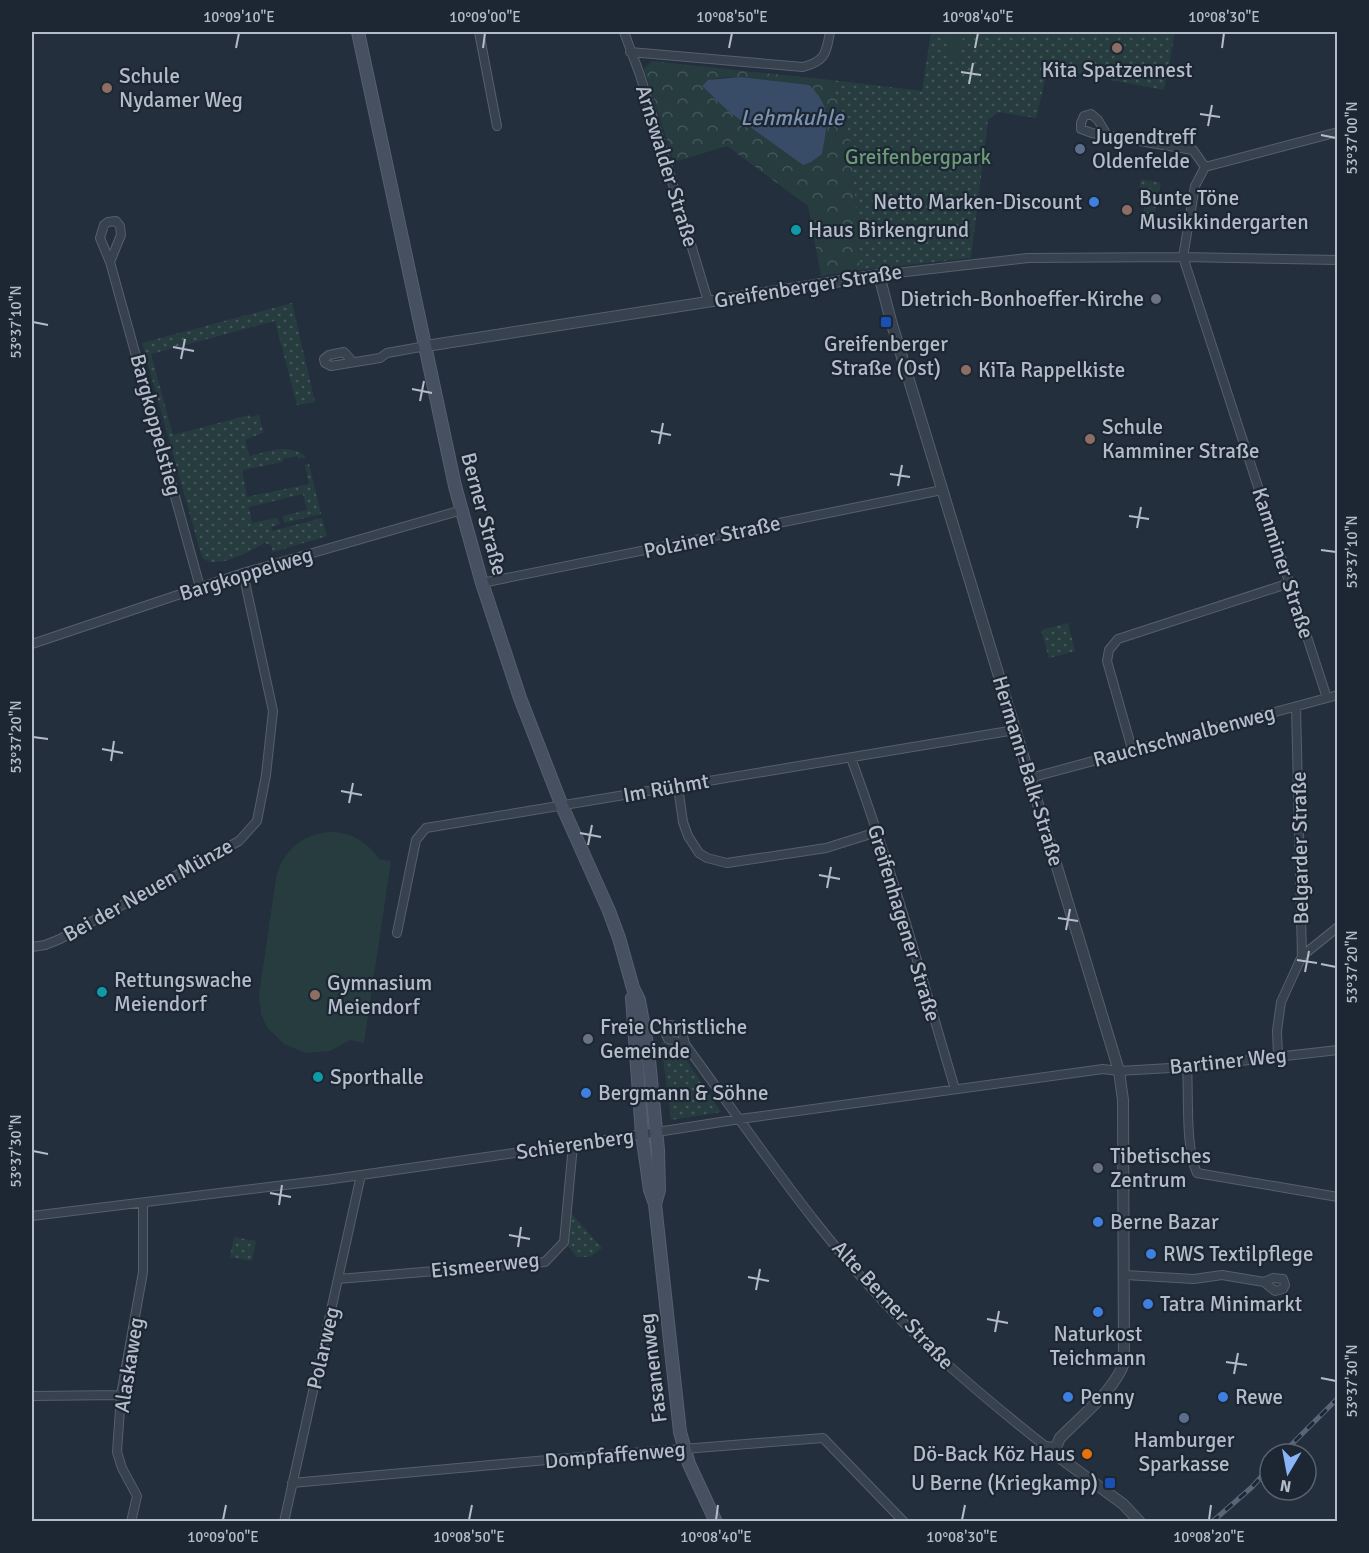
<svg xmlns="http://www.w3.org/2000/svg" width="1369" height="1553" viewBox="0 0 1369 1553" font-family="Signika,sans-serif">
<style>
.grass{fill:url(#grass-dots)}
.forest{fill:url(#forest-crowns);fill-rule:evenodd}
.garden{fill:#263c3f}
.water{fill:#394c67}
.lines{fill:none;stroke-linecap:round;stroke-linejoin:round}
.minor-casing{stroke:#565f6c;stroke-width:10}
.tertiary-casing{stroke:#565f6c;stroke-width:12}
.secondary-casing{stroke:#565f6c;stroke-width:14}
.minor{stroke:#38414e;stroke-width:8}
.tertiary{stroke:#38414e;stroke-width:10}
.secondary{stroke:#465061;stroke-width:12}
.rail-casing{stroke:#5a6575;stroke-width:5}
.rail{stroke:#1d2633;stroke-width:3;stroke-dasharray:9;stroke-linecap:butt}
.ticks{fill:none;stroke:#b4bcc9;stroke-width:2}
.education-dot{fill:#8d6e63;stroke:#1d2633;stroke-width:2}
.service-dot{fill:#5c6f8a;stroke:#1d2633;stroke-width:2}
.shop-dot{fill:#3f7fe0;stroke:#1d2633;stroke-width:2}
.culture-dot{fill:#0f9aa8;stroke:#1d2633;stroke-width:2}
.worship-dot{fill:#6b7280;stroke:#1d2633;stroke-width:2}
.transit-dot{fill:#1a4fb4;stroke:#1d2633;stroke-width:2}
.food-dot{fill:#e8710a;stroke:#1d2633;stroke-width:2}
.labels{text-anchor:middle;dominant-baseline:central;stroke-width:4.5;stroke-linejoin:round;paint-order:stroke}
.poi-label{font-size:21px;fill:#b4bcc9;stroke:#1d2633;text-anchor:start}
.park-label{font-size:21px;fill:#6b9a76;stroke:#1d2633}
.street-label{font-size:21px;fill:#b4bcc9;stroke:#1d2633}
.water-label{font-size:22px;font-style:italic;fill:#7c92b1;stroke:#1d2633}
.neatline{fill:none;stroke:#b4bcc9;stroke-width:2}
.ticks-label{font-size:15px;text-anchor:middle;fill:#b4bcc9}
</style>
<defs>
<pattern id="grass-dots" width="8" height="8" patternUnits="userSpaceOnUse" patternTransform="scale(1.5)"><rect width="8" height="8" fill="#263c3f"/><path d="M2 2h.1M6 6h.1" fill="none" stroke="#435659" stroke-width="1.8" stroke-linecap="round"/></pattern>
<pattern id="forest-crowns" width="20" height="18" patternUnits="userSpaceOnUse" patternTransform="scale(1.5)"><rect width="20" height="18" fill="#263c3f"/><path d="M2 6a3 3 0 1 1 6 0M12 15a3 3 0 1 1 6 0" fill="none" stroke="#435659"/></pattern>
</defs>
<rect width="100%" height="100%" fill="#242f3e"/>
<path class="grass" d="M931 32H1175L1164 90 1048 68 1036 118 998 112 988 120 971 258 860 270 851 145 831 80 922 91Z
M1141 179 1161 183 1152 226 1141 223 1145 203 1138 201Z
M292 303 315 402 297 405 275 321 151 354 173 435 249 415 250 417 259 415 263 431 262 433 245 440 249 456C268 452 289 442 306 457L298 459 297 456 283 459V462L242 470 247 497 309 484 305 465 309 464 321 514 284 523 283 516 307 510 303 494 249 507 252 523 277 518 280 524 271 527 272 531 322 518 327 536 273 552 271 545 265 543C249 551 220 569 203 559L201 554 142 343Z
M1068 623 1075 651 1049 658 1041 630Z
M661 1041 679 1049 721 1112 671 1120Z
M571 1213 602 1248 590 1257H577L566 1244Z
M234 1237 256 1241 252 1261 230 1257Z"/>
<path class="forest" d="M652 61 831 80 851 145 860 270 821 276 808 206 727 146 674 162 644 69ZM740 77 768 81 828 117 822 154 728 111 702 86C712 76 727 77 740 77Z"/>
<path class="garden" d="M950 34 963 36 960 60 947 58Z
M335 832C354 834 368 843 379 859L391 861 364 1043 350 1040 330 1051 306 1053 284 1044 267 1027 261 1014 259 995 276 878C282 850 306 831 335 832Z"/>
<path class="water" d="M740 77 809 85C833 107 827 125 822 154L811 162 803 165 728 111 702 86 708 80Z"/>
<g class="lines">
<defs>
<path id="minor" d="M479 32 497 126
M624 32 640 75 708 301
M630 52 803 67C825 61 826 54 830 32
M1107 135 1098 120 1091 114 1084 116 1081 123V129L1092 133 1193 150 1205 167
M110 262 121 235 120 226 116 221 108 222 104 225 100 238 110 262 200 587
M879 275 1028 258 1183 257 1338 260
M353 362 344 352 329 355 324 359 325 363 331 366 380 358 387 353 426 346
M482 583 942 490
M32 644 243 573 462 510
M1327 698 1183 257 1195 186 1205 167 1338 132
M1132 749 1107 661 1109 650 1118 639 1290 583
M851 758C891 866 922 978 955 1089
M1030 778 1338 695
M678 787 683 822 688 836 699 853 707 858 727 863 826 848 877 832
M397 933 416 840 426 828 1015 730
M32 947 45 945 60 939 239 841 257 821 266 775 273 711 243 573
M1302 956 1338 927
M685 1044 668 1039 665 1032 668 1025C681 1024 683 1034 685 1044 758 1144 828 1250 917 1336 958 1376 1001 1411 1045 1446L1056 1447
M1278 1056 1277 1031 1281 1002 1302 956 1296 707
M1187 1067C1189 1095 1185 1148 1197 1173L1338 1197
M32 1216 326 1180 619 1138 740 1119 1103 1069 1119 1071 1187 1067 1338 1050
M1125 1275 1194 1279 1222 1275 1264 1282 1273 1278 1283 1279 1285 1285 1283 1289 1275 1291 1264 1282
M338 1279 545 1262 564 1242 573 1145
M32 1396 121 1395
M292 1483 581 1457 823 1438 904 1522
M131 1522 137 1496 122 1468 117 1452 121 1395 143 1272V1203
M284 1522 361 1175"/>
<path id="tertiary" d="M426 346 879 275 891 321 1119 1071 1123 1100 1124 1363C1114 1391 1081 1416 1060 1438L1056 1447 1059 1457 1123 1504 1140 1522"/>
<path id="secondary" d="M358 32 455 486 482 583 520 698 562 806 609 911 619 938 633 988 639 1000 648 1050 658 1150 659 1190 655 1204
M632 998 642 1134 650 1190 655 1204 680 1432 689 1464 716 1522"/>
</defs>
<use href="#minor" class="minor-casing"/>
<use href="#tertiary" class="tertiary-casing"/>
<use href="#secondary" class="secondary-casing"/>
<use href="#minor" class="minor"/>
<use href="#tertiary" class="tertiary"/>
<use href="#secondary" class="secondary"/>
<defs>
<path id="rail" d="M1282 1454 1338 1398
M1212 1522 1252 1487 1270 1467"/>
</defs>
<use href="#rail" class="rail-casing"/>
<use href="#rail" class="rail"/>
</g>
<path class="ticks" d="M236 48 239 33M483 48 485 33M729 48 732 33M975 48 978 33M1222 48 1224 33M961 72 981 75M969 84 973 63M1200 114 1220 117M1208 126 1212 105M1321 135 1336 138M33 322 48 325M173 347 194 351M181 359 185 339M412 389 432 393M420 401 424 381M651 431 671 435M659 444 663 423M890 474 910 477M898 486 902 465M1129 516 1149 519M1137 528 1141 507M1321 550 1336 552M33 737 48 739M102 749 123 753M111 761 114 741M341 791 362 795M349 803 353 783M580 833 601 837M588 845 592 825M819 875 840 879M827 888 831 867M1058 918 1078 921M1066 930 1070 909M1297 960 1317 963M1321 964 1336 967M1305 972 1309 951M33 1151 48 1154M270 1193 291 1197M279 1205 282 1185M509 1235 530 1239M518 1247 521 1227M748 1277 769 1281M756 1290 760 1269M987 1319 1008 1323M995 1332 999 1311M1226 1362 1247 1365M1234 1374 1238 1353M1321 1378 1336 1381M223 1520 226 1505M469 1520 472 1505M716 1520 718 1505M962 1520 965 1505M1209 1520 1211 1505"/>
<g class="education-dot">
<circle cx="1117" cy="48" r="6"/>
<circle cx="107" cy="88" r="6"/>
<circle cx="1127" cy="210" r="6"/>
<circle cx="966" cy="370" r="6"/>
<circle cx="1090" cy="439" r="6"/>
<circle cx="315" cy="995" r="6"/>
</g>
<g class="service-dot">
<circle cx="1080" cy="149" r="6"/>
<circle cx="1184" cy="1418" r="6"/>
</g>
<g class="shop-dot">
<circle cx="1094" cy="202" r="6"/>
<circle cx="586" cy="1093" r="6"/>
<circle cx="1098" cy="1222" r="6"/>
<circle cx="1151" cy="1254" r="6"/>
<circle cx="1148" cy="1304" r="6"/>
<circle cx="1098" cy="1312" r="6"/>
<circle cx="1068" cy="1397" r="6"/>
<circle cx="1223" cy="1397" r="6"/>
</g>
<g class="culture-dot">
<circle cx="796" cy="230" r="6"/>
<circle cx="102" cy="992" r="6"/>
<circle cx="318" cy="1077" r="6"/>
</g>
<g class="worship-dot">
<circle cx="1156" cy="299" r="6"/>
<circle cx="588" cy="1039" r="6"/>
<circle cx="1098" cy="1168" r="6"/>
</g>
<g class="transit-dot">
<rect x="880" y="316" width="12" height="12" rx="3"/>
<rect x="1104" y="1477" width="12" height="12" rx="3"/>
</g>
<circle class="food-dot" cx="1087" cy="1454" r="6"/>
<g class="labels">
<g class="poi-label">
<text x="1117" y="70" text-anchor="middle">Kita Spatzennest</text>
<text x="119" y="76">Schule<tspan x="119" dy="24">Nydamer Weg</tspan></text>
<text x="1092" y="137">Jugendtreff<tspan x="1092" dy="24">Oldenfelde</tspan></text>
<text x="1139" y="198">Bunte Töne<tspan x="1139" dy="24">Musikkindergarten</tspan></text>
<text x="1082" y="202" text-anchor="end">Netto Marken-Discount</text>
<text x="808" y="230">Haus Birkengrund</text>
<text x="1144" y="299" text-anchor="end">Dietrich-Bonhoeffer-Kirche</text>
<text x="886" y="344" text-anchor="middle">Greifenberger<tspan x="886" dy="24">Straße (Ost)</tspan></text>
<text x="978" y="370">KiTa Rappelkiste</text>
<text x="1102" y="427">Schule<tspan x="1102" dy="24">Kamminer Straße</tspan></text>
<text x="114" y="980">Rettungswache<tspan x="114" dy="24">Meiendorf</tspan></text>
<text x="327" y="983">Gymnasium<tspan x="327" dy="24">Meiendorf</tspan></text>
<text x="600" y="1027">Freie Christliche<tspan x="600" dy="24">Gemeinde</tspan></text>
<text x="330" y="1077">Sporthalle</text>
<text x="598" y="1093">Bergmann &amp; Söhne</text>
<text x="1110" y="1156">Tibetisches<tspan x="1110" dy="24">Zentrum</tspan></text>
<text x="1110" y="1222">Berne Bazar</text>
<text x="1163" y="1254">RWS Textilpflege</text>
<text x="1160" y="1304">Tatra Minimarkt</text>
<text x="1098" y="1334" text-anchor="middle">Naturkost<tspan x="1098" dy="24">Teichmann</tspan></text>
<text x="1080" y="1397">Penny</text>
<text x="1235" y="1397">Rewe</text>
<text x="1184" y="1440" text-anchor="middle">Hamburger<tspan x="1184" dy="24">Sparkasse</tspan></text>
<text x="1075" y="1454" text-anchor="end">Dö-Back Köz Haus</text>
<text x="1098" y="1483" text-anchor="end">U Berne (Kriegkamp)</text>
</g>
<g class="park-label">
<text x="918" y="157">Greifenbergpark</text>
</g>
<g class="street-label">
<text transform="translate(667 166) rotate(73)">Arnswalder Straße</text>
<text transform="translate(808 286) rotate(-9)">Greifenberger Straße</text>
<text transform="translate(156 425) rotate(75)">Bargkoppelstieg</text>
<text transform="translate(484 514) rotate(75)">Berner Straße</text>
<text transform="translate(712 537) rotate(-12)">Polziner Straße</text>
<text transform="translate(1283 563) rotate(72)">Kamminer Straße</text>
<text transform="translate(246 574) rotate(-17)">Bargkoppelweg</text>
<text transform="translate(1184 736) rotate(-15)">Rauchschwalbenweg</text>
<text transform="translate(1028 771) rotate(73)">Hermann-Balk-Straße</text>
<text transform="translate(666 788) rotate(-10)">Im Rühmt</text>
<text transform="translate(1300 848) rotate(-91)">Belgarder Straße</text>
<text transform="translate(148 890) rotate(-29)">Bei der Neuen Münze</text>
<text transform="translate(904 923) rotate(73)">Greifenhagener Straße</text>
<text transform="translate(1228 1061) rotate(-6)">Bartiner Weg</text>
<text transform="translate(575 1144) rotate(-8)">Schierenberg</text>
<text transform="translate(485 1265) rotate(-6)">Eismeerweg</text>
<text transform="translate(893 1305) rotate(47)">Alte Berner Straße</text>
<text transform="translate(323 1348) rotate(-77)">Polarweg</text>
<text transform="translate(129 1365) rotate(-81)">Alaskaweg</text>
<text transform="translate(653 1368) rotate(-97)">Fasanenweg</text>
<text transform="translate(615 1455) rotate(-5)">Dompfaffenweg</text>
</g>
<g class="water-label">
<text x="792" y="117">Lehmkuhle</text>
</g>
</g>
<rect width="1369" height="1553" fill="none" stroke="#1d2633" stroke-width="66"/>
<g transform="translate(1288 1472) rotate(190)"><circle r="28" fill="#1d2633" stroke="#59626f" stroke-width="1.5"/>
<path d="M0-4.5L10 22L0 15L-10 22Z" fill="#8ab4f8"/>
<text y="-9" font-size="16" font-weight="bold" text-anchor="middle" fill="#b4bcc9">N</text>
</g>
<rect x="33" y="33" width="1303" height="1487" class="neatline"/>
<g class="ticks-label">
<text x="239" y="22">10°09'10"E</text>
<text x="485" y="22">10°09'00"E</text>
<text x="732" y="22">10°08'50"E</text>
<text x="978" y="22">10°08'40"E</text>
<text x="1224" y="22">10°08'30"E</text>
<text transform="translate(1352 138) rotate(-90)" y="5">53°37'00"N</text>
<text transform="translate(16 322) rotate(-90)" y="5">53°37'10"N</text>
<text transform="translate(1352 552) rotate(-90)" y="5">53°37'10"N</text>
<text transform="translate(16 737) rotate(-90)" y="5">53°37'20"N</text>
<text transform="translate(1352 967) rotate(-90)" y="5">53°37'20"N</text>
<text transform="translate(16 1151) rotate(-90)" y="5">53°37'30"N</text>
<text transform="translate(1352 1381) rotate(-90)" y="5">53°37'30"N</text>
<text x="223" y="1542">10°09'00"E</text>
<text x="469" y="1542">10°08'50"E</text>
<text x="716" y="1542">10°08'40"E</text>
<text x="962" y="1542">10°08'30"E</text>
<text x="1209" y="1542">10°08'20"E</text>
</g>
</svg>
